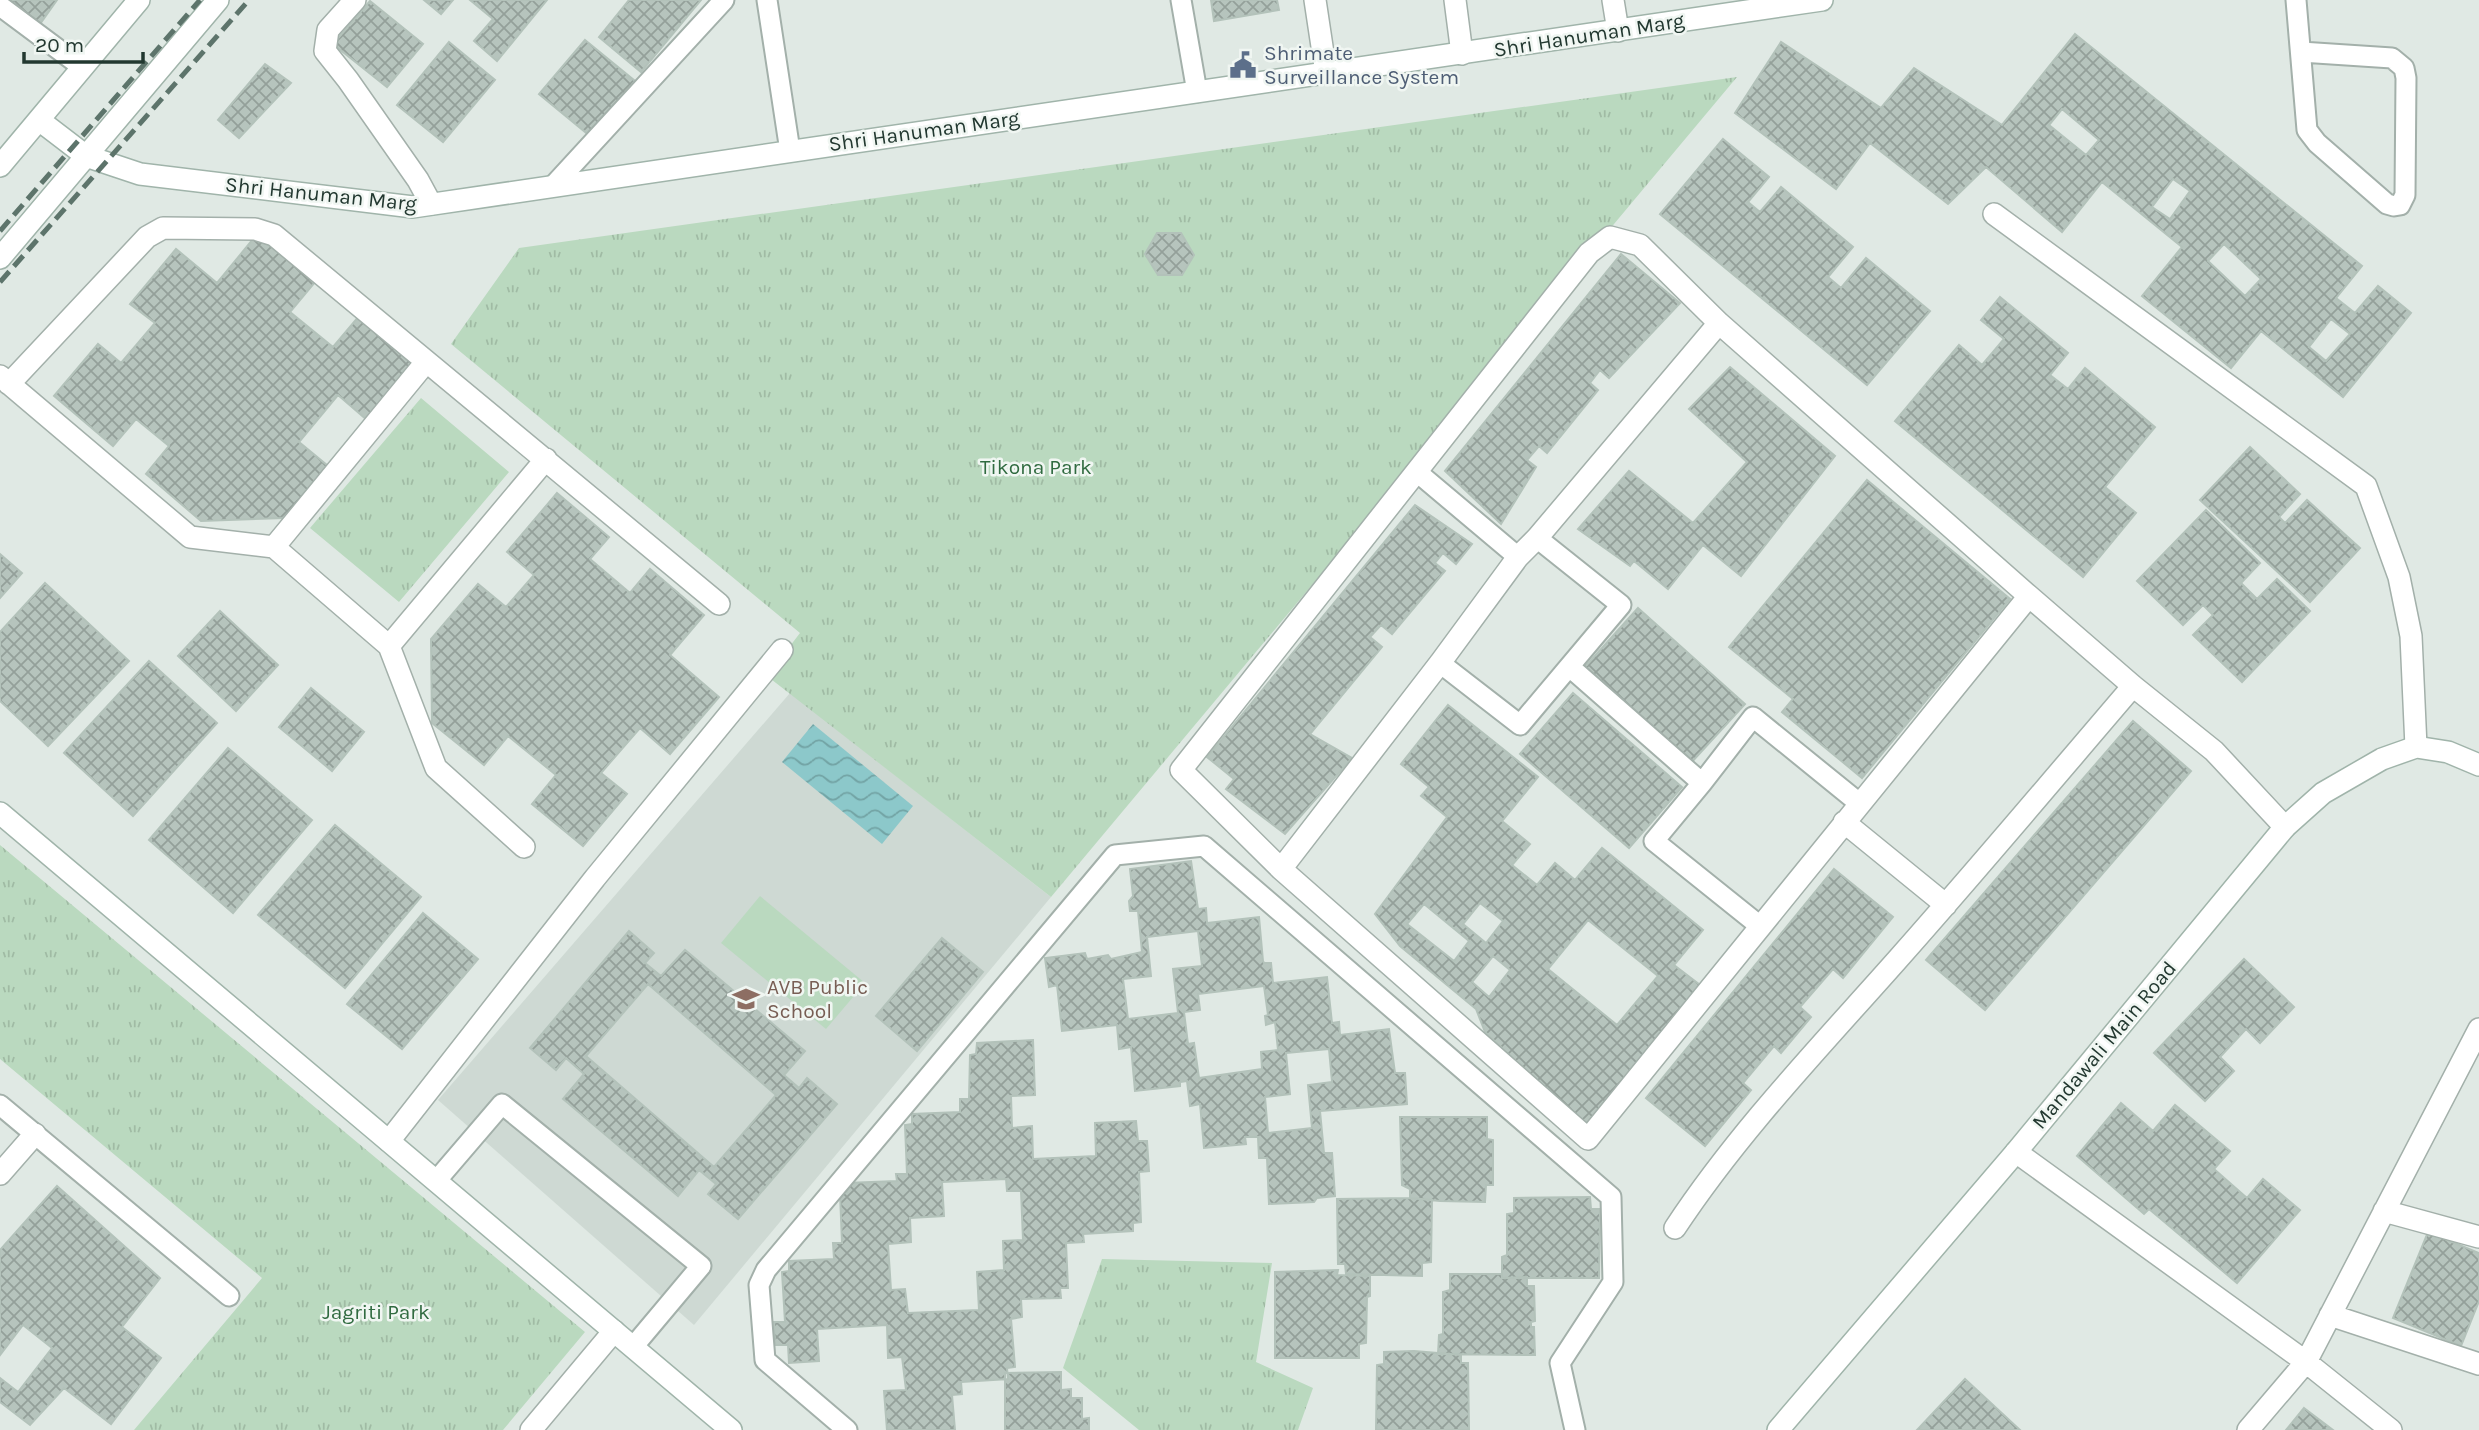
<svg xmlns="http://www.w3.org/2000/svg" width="2479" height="1430" viewBox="0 0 2479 1430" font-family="Karla,sans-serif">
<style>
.built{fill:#ced9d3}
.grass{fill:#bad9bf}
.park{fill:url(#park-tufts)}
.water{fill:url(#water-waves)}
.building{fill:url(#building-cross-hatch);stroke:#b3c2ba;stroke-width:2;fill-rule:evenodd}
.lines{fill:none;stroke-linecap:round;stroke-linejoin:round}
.lane-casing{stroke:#a3b0aa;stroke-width:23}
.street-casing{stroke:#a3b0aa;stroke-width:24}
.secondary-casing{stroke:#a0b4aa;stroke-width:24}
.lane{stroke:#fff;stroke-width:19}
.street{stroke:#fff;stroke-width:21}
.secondary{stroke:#fff;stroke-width:21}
.rail{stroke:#5d746b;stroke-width:5;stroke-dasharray:14 7;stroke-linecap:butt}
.labels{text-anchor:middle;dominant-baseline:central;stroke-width:5;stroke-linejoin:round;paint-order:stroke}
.street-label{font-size:21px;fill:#223830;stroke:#f0f6f2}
.service-label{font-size:21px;fill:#4e5e75;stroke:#f0f6f2;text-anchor:start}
.park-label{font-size:21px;fill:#306b40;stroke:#f0f6f2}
.education-label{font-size:21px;fill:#785e54;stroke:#f0f6f2;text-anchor:start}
</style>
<defs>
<pattern id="park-tufts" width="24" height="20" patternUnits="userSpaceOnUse" patternTransform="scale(1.75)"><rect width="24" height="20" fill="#bad9bf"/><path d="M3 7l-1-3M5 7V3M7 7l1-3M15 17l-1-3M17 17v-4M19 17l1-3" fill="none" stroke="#a0bba4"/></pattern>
<pattern id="water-waves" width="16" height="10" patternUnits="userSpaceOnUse" patternTransform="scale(1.75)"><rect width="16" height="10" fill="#8cc8ca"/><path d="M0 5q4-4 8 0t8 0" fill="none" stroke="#72a3a4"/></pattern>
<pattern id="building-cross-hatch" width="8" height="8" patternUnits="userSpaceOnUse" patternTransform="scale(1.75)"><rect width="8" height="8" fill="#b6c4bd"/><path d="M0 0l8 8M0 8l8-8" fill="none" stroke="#94a09a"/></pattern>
</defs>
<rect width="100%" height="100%" fill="#e0e9e4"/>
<path class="built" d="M790 693 1051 897 694 1325 438 1100Z"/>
<path class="grass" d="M760 896 865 983 826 1029 721 943Z"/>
<path class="park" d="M1737 77 1051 897 767 676 800 633 451 344 519 248Z
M421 398 509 472 399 602 310 528Z
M0 845 585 1332 503 1430H134L262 1278 0 1059Z
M1102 1259 1272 1263 1256 1362 1313 1388 1298 1430H1139L1063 1368Z"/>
<path class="water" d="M813 724 913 806 882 844 782 762Z"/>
<path class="building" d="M7 0H57L40 24Z
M424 0H453L441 14Z
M470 0H547L497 61 474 41 493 19Z
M629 0H701L641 72 599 37Z
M1211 0H1277L1279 10 1214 21Z
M370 1 423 44 387 87 333 44Z
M2075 34 2362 266 2336 298 2355 313 2378 286 2411 313 2343 397 2261 331 2231 368 2142 296 2182 247 2102 182 2062 232 1986 167 1948 204 1870 143 1836 189 1735 113 1781 42 1881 108 1914 68 2002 125ZM2062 109 2099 140 2086 155 2049 125ZM2173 179 2190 191 2170 219 2152 207ZM2224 244 2261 279 2245 296 2208 261ZM2331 319 2350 334 2326 361 2309 347Z
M585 40 635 81 590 136 539 94Z
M449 42 495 80 443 142 397 105Z
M265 64 291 83 239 138 218 120Z
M1723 139 1769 177 1748 202 1760 212 1781 187 1853 247 1828 277 1841 288 1866 258 1930 311 1867 385 1660 214Z
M258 233 316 281 290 312 333 347 360 315 415 360 367 420 338 395 299 442 328 466 285 518 201 521 146 474 169 446 136 419 113 446 54 396 98 344 121 363 155 323 130 304 176 249 217 283Z
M1157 233H1181L1194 255 1182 275H1158L1145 254Z
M1621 254 1680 303 1609 378 1600 370 1590 383 1598 390 1547 453 1539 446 1527 460 1536 467 1501 524 1445 471Z
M2000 297 2068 353 2050 375 2068 389 2085 368 2155 427 2105 487 2136 513 2083 577 1895 421 1959 345 1982 365 2004 339 1981 320Z
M1730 367 1835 456 1741 576 1703 545 1668 589 1634 561 1630 566 1578 529 1629 471 1693 523 1747 462 1689 409Z
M2250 447 2300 494 2279 517 2285 523 2307 500 2360 548 2310 602 2200 500Z
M1867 480 2010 599 1862 778 1782 712 1793 699 1729 647Z
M557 493 609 537 590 559 630 593 650 569 704 615 670 655 719 697 670 754 640 728 601 773 627 794 583 846 532 804 556 775 508 736 484 765 432 723 431 639 478 584 506 607 534 575 507 552Z
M1415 505 1472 544 1456 564 1443 553 1435 563 1445 571 1392 634 1381 625 1370 637 1382 647 1310 734 1352 758 1285 834 1226 789 1234 779 1207 757Z
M2206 510 2260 563 2241 583 2257 599 2277 579 2310 611 2242 682 2193 635 2213 615 2203 605 2183 625 2137 581Z
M0 554 22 573 0 598Z
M45 583 129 661 48 746 0 701V632Z
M1638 608 1745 704 1690 764 1584 668Z
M220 611 278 665 236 711 178 656Z
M149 661 217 723 133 816 64 753Z
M311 688 364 732 332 771 279 727Z
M1573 693 1682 787 1629 848 1520 754Z
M1448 705 1538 777 1502 821 1530 844 1512 865 1537 885 1555 863 1575 880 1602 848 1703 930 1674 965 1700 985 1585 1126 1485 1032 1476 1009 1400 946 1375 914 1447 817 1421 796 1429 787 1401 764ZM1480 903 1503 921 1486 943 1463 924ZM1424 904 1469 941 1454 961 1407 924ZM1588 920 1658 976 1617 1025 1548 969ZM1493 956 1510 970 1489 997 1472 982Z
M2133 721 2191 771 1985 1010 1926 960Z
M228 748 312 820 233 913 149 840Z
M335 825 421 897 345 988 258 915Z
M1191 861 1198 909 1206 908 1207 923 1259 917 1263 961 1264 963H1271L1273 983 1327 977 1332 1023 1339 1022 1340 1035 1389 1029 1395 1073H1405L1407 1104 1320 1111 1324 1153H1332L1335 1196 1317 1198 1314 1202 1269 1204 1267 1158H1259L1258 1137H1245L1246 1144 1204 1148 1200 1104 1190 1106 1187 1081 1180 1082V1086L1135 1091 1131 1047 1119 1049 1117 1025 1062 1031 1057 985 1049 987 1045 958 1085 953 1087 959 1108 955 1111 959 1142 952 1138 911H1130L1129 901 1133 896 1130 869ZM1198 931 1202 966 1173 969 1178 1013 1128 1019 1123 979 1151 976 1147 937ZM1264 986 1268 1015 1265 1016 1266 1025 1275 1022 1278 1050 1261 1052 1262 1069 1199 1078 1194 1043 1188 1044 1184 1012 1200 1010 1198 994ZM1329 1049 1332 1082 1308 1085 1312 1128 1268 1133 1265 1097 1290 1094 1286 1053Z
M1834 869 1893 917 1843 978 1833 969 1800 1007 1811 1017 1781 1053 1774 1046 1743 1083 1751 1090 1705 1146 1646 1098Z
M423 913 478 959 402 1049 347 1004Z
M629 931 654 953 645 963 661 976 685 950 805 1051 784 1075 799 1088 807 1078 837 1104 738 1219 708 1194 716 1184 699 1170 678 1196 563 1099 584 1074 566 1058 556 1070 530 1048ZM648 984 776 1095 714 1167 586 1056Z
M942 938 983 972 917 1051 876 1016Z
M2244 959 2294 1007 2260 1043 2246 1029 2220 1057 2234 1071 2205 1101 2154 1053Z
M1033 1040 1035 1095 1011 1096 1012 1128 1032 1126 1033 1159 1096 1156 1095 1123 1136 1121 1138 1141H1147L1149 1171 1139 1172 1141 1222 1133 1223V1231L1083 1234 1084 1242 1066 1243 1068 1288H1060L1061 1298 1021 1299 1022 1317 1011 1319 1015 1367 1007 1368 1008 1379 961 1382 962 1394 952 1395 955 1430H887L884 1391 906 1390 902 1357 888 1358 887 1325 817 1329 819 1361 789 1363 788 1345H775L774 1322H785L782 1272 789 1271V1261L834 1259 833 1243H842L840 1193 847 1192V1183L897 1181 896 1174H907L905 1125 912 1124V1114L960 1112V1099H969L970 1055 976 1054 977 1043ZM1006 1179 1007 1191H1021L1023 1240 1003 1241 1004 1270 977 1272 979 1310 908 1313 905 1289 891 1290 888 1244 911 1242 910 1218 944 1216 942 1182Z
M2121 1103 2153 1131 2175 1105 2230 1151 2214 1169 2247 1198 2263 1179 2300 1210 2237 1283 2149 1209 2144 1214 2077 1156Z
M1400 1117H1487V1139L1493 1140V1185H1486L1485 1202 1440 1201 1410 1198V1189L1402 1185Z
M57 1186 160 1278 122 1327 161 1358 111 1424 64 1388 30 1425 0 1402V1378L18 1392 52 1348 23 1325 0 1355V1250Z
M1590 1197 1591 1209H1600L1599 1278H1502V1257L1507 1255V1214L1514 1213V1198Z
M1410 1198 1432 1200 1431 1262 1422 1263V1276L1346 1274 1345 1264H1338L1337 1199Z
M2428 1232 2479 1253V1301L2461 1346 2393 1318Z
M1338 1270 1337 1275 1370 1276V1296L1367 1297 1366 1343 1359 1344V1358H1275V1272Z
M1450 1274H1502V1278L1527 1277V1286H1534L1535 1321 1531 1322V1327H1534L1535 1355 1438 1354 1439 1335 1443 1334V1292L1450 1290Z
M1414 1351 1461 1355V1363H1468L1469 1430H1376L1377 1365 1384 1364V1352Z
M1061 1372V1390L1071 1389V1398H1082V1419L1089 1418V1430H1005V1373Z
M1965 1379 2020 1430H1917Z
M2304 1408 2333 1430H2286Z"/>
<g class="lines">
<defs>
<path id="lane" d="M767 0 790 151
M1181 0 1197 92
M2296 0 2307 130 2317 143 2387 204 2394 206 2400 205 2405 195 2406 78 2404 68 2392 58 2301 52
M0 6 82 67
M553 186 724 0
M1417 472 1518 557
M1440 663 1520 725 1621 605 1537 538
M1571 668 1702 783
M1760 926 1654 841 1702 783 1753 717 1859 803
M0 1105 229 1296
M436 1181 502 1104 701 1266 633 1347
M847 1430 765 1360 759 1285 766 1270 1115 855 1204 846 1611 1197 1613 1282 1560 1363 1575 1430"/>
<path id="street" d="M355 0 328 30 325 51 348 80 418 180 431 204
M1315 0 1326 73
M1455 0 1462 54
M1613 0 1618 31
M1994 214 2366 486 2399 577 2411 636 2416 747
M0 376 190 537 274 547 389 646 436 768 524 847
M9 384 147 237 163 228 255 229 274 235 719 604
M274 547 426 362
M2029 596 1588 1139 1281 869 1181 770 1589 253 1610 237 1640 245 1719 323 2029 596 2133 686 2214 751 2285 827
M389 646 546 459
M1844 822 1946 905
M1281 869 1440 663 1518 557 1537 538 1719 323
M389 1141 595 878 782 650
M2016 1152 2306 1362 2391 1430
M0 1174 35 1134
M2384 1211 2479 1237
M1675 1228C1739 1131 1821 1046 1898 959 1978 869 2055 777 2133 686
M2330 1315 2479 1364
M531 1430 614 1331
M2248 1430 2306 1362 2479 1029"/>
<path id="secondary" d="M39 120 86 156 140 174 413 207 1822 0
M0 166 139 0
M0 258 218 0
M0 813 731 1430
M1778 1430 2016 1152 2285 827 2323 793 2382 759 2416 747 2448 752 2479 765"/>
</defs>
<use href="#lane" class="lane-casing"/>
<use href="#street" class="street-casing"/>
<use href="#secondary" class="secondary-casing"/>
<use href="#lane" class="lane"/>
<use href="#street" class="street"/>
<use href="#secondary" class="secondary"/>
<path class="rail" d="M0 231 200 0
M0 282 249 0"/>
</g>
<defs>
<symbol id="civic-bare" viewBox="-9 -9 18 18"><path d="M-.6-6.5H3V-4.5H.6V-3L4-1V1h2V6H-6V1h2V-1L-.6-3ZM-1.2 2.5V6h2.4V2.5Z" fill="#5c6f8a" stroke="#f0f6f2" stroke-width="2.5" paint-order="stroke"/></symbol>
<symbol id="school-bare" viewBox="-9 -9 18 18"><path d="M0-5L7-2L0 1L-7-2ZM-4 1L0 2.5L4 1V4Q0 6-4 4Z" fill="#8d6e63" stroke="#f0f6f2" stroke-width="2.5" paint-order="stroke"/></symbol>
</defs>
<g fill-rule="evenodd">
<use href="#civic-bare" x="1224" y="46" width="38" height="38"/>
<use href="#school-bare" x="727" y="980" width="38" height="38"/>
</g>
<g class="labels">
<g class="street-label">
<text transform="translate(1589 35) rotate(-9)">Shri Hanuman Marg</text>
<text transform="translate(924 131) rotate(-8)">Shri Hanuman Marg</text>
<text transform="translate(321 194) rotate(6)">Shri Hanuman Marg</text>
<text transform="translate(2104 1045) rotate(-50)">Mandawali Main Road</text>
</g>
<g class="service-label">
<text x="1264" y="53">Shrimate<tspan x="1264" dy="24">Surveillance System</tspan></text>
</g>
<g class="park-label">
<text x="1036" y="467">Tikona Park</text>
<text x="376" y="1312">Jagriti Park</text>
</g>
<g class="education-label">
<text x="767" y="987">AVB Public<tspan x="767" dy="24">School</tspan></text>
</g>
</g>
<path d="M24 52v10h119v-10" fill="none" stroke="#223830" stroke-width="3.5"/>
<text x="35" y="52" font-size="21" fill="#223830" stroke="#f0f6f2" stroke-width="5" paint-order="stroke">20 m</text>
</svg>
